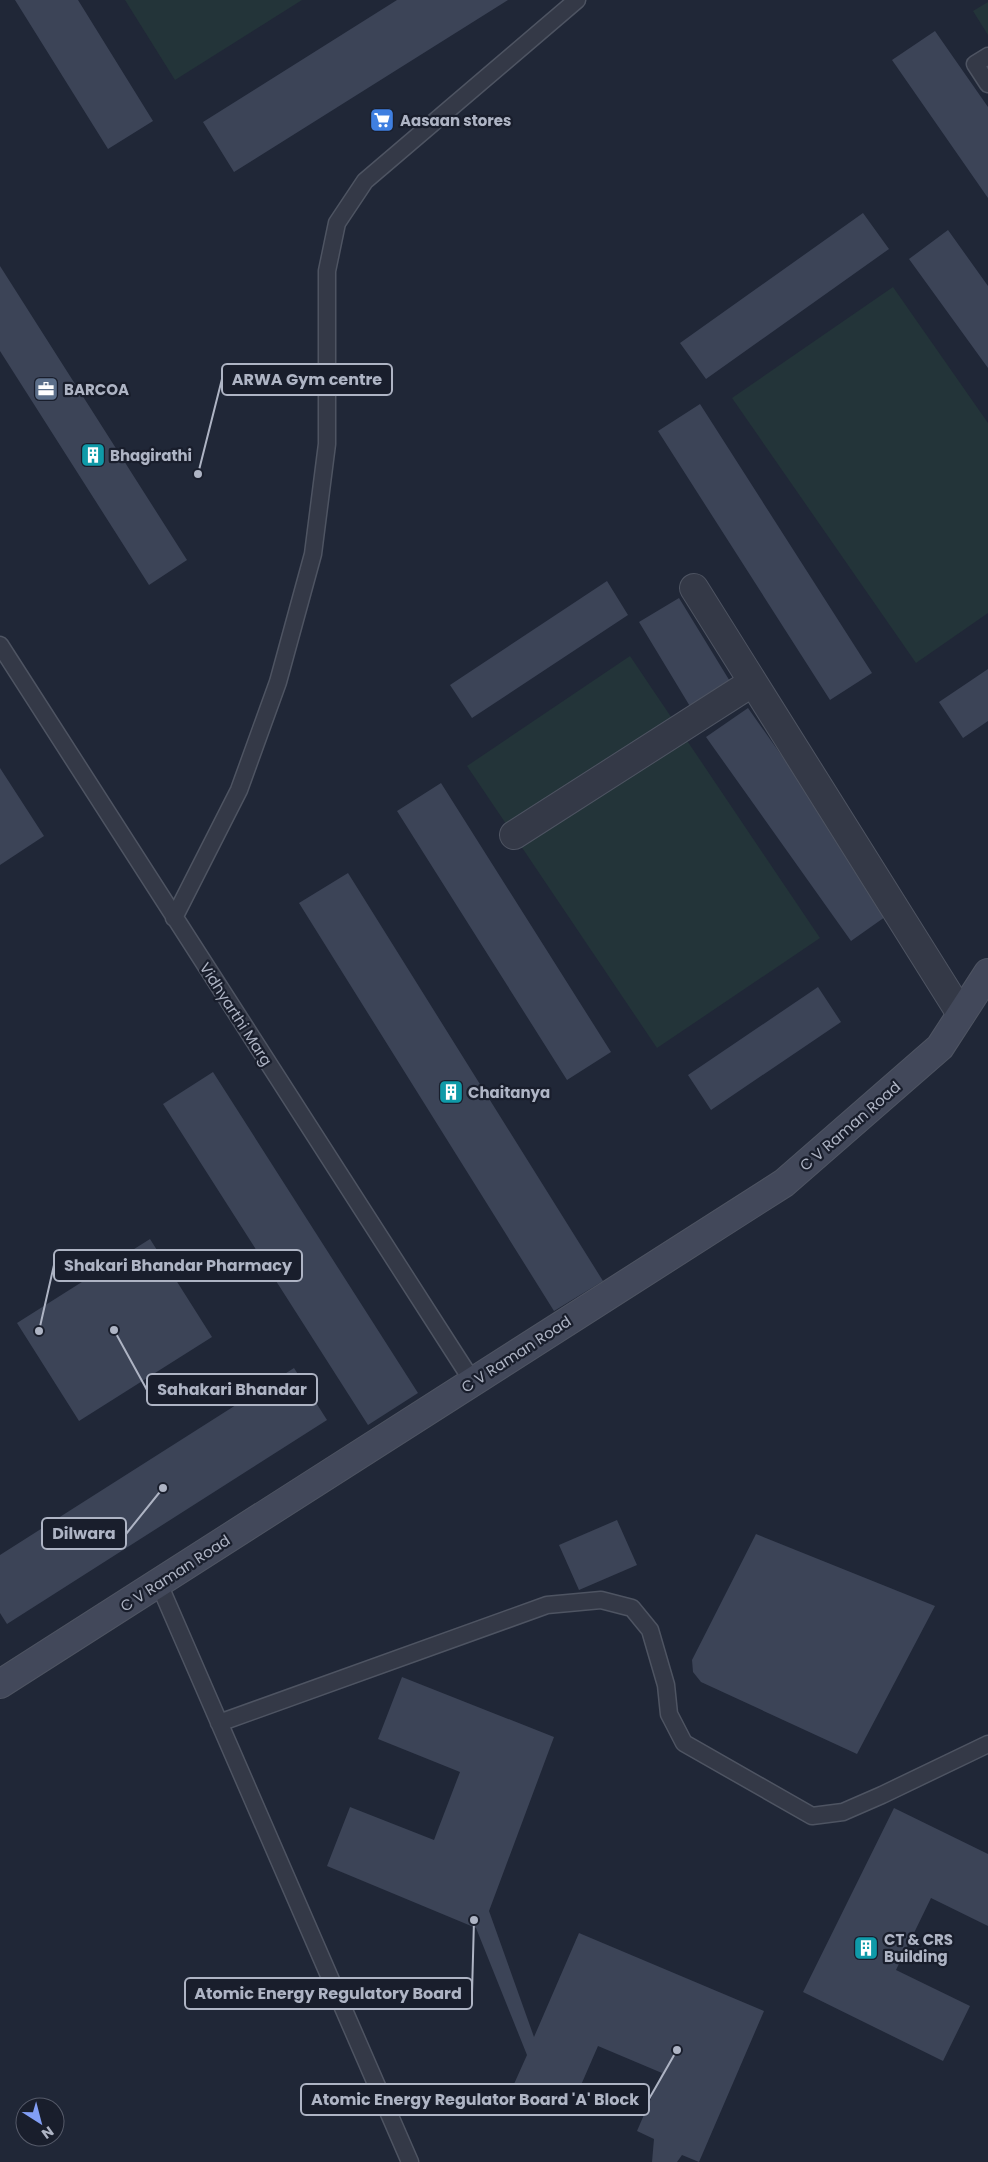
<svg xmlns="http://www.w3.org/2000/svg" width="988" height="2162" viewBox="0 0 988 2162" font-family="Poppins,sans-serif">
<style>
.green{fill:#233439}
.building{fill:#3c4457}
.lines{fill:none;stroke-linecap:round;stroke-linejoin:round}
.lane-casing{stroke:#4e5462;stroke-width:19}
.street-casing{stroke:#4e5462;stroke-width:30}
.secondary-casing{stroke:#4e5462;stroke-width:30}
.lane{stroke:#343947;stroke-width:16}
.street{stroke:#343947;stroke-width:28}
.secondary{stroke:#42485a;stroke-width:28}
.labels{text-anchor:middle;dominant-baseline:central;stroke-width:4.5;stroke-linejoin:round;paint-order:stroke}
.poi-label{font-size:15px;font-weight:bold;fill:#aeb4c4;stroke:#191e2c;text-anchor:start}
.street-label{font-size:15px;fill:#aeb4c4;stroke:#191e2c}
.leader{fill:none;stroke:#aeb4c4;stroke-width:2}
.callout-dot{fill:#aeb4c4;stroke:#191e2c;stroke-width:2}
.callout{fill:#191e2c;stroke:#aeb4c4;stroke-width:2}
.callout-label{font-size:16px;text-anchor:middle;font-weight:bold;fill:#aeb4c4}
</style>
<rect width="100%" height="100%" fill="#202737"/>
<path class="green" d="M125 0H302L175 80Z
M988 2V35L973 11Z
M893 287 988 423V613L916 663 732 398Z
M630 656 820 938 657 1048 467 766Z"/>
<path class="building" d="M15 0H78L153 121 108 149Z
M397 0H508L234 172 203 122Z
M935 31 988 107V198L892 60Z
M863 213 889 249 706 379 680 343Z
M948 230 988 286V368L909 259Z
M0 266 187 560 149 585 0 351Z
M700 404 872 673 830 700 658 431Z
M607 581 628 615 472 718 450 685Z
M679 598 731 683 691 708 639 622Z
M988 669V721L963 738 939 702Z
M748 708 892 912 851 941 706 737Z
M0 768 44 836 0 865Z
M441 783 611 1052 567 1080 397 811Z
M348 873 603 1281 554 1311 299 903Z
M818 987 841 1022 711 1110 688 1075Z
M213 1072 418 1393 368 1425 163 1104Z
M150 1239 212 1337 79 1421 17 1323Z
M294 1368 327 1420 7 1624 0 1613V1555Z
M617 1520 637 1565 579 1590 559 1545Z
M756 1534 935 1606 857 1754 701 1682 693 1672 692 1660Z
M402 1677 554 1737 489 1911 534 2037 579 1933 764 2011 699 2162 682 2155 677 2162H652L654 2139 637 2131 662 2073 598 2046 571 2108 514 2084 527 2055 476 1928 327 1866 350 1807 434 1840 460 1772 378 1739Z
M894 1808 988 1854V1926L931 1898 896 1970 970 2006 943 2061 803 1992Z"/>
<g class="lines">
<defs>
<path id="lane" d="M988 56 975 64 988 84
M0 645 473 1382
M174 918 239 790 278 682 313 554 327 444V271L337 223 365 181 577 0
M159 1584 410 2162
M219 1723 547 1605 601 1600 632 1608 650 1630 666 1685 669 1714 684 1743 812 1816 843 1812 882 1795 988 1744"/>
<path id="street" d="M694 588 961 1014
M514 835 753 682"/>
<path id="secondary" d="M0 1684 784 1183 940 1047 988 973"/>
</defs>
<use href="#lane" class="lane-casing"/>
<use href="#street" class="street-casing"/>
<use href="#secondary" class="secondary-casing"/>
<use href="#lane" class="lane"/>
<use href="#street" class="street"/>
<use href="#secondary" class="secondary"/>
</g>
<defs>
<symbol id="supermarket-square" viewBox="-11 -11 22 22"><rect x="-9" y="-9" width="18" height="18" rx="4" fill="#3f7fe0" stroke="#191e2c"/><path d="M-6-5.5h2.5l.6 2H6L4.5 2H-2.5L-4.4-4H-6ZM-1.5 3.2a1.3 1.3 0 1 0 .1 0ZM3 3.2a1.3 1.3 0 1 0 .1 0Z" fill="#fff"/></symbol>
<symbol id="office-square" viewBox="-11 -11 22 22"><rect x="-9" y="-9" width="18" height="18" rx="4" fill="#5c6f8a" stroke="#191e2c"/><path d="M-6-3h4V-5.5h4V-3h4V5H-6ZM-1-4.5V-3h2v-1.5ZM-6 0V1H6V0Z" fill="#fff"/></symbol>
<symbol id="building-square" viewBox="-11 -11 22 22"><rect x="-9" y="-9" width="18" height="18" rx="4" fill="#0f9aa8" stroke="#191e2c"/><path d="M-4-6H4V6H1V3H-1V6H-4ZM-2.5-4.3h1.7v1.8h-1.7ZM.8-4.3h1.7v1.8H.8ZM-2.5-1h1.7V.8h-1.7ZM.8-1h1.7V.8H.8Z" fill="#fff"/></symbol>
</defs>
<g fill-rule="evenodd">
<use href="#supermarket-square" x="368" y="106" width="28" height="28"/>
<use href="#office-square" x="32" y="375" width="28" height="28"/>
<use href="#building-square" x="79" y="441" width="28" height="28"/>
<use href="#building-square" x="437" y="1078" width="28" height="28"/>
<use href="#building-square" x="852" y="1934" width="28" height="28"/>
</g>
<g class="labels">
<g class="poi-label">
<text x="400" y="120">Aasaan stores</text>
<text x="64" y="389">BARCOA</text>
<text x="110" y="455">Bhagirathi</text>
<text x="468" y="1092">Chaitanya</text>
<text x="884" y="1939">CT &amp; CRS<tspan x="884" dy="17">Building</tspan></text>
</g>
<g class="street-label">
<text transform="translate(236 1014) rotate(57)">Vidhyarthi Marg</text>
<text transform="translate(850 1126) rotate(-41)">C V Raman Road</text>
<text transform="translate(516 1354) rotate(-33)">C V Raman Road</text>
<text transform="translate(175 1573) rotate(-33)">C V Raman Road</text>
</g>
</g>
<path class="leader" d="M198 474L222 379M39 1331L54 1265M114 1330L147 1390M163 1488L126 1534M474 1920L472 1993M677 2050L649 2099"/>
<g class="callout-dot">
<circle cx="198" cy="474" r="5"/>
<circle cx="39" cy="1331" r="5"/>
<circle cx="114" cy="1330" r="5"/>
<circle cx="163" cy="1488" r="5"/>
<circle cx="474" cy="1920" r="5"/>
<circle cx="677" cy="2050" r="5"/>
</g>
<g class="callout">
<rect x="222" y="364" width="170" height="31" rx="5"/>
<rect x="54" y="1250" width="248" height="31" rx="5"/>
<rect x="147" y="1374" width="170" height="31" rx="5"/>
<rect x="42" y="1518" width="84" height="31" rx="5"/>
<rect x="185" y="1978" width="287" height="31" rx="5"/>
<rect x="301" y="2084" width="348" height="31" rx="5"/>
</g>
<g class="callout-label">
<text x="307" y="385">ARWA Gym centre</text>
<text x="178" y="1271">Shakari Bhandar Pharmacy</text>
<text x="232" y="1395">Sahakari Bhandar</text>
<text x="84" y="1539">Dilwara</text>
<text x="328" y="1999">Atomic Energy Regulatory Board</text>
<text x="475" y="2105">Atomic Energy Regulator Board 'A' Block</text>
</g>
<g transform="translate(40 2122) rotate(144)"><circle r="24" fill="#191e2c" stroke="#555a69"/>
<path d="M0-4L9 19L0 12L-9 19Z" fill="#829ef5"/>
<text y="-8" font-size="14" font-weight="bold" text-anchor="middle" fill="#aeb4c4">N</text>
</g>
</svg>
